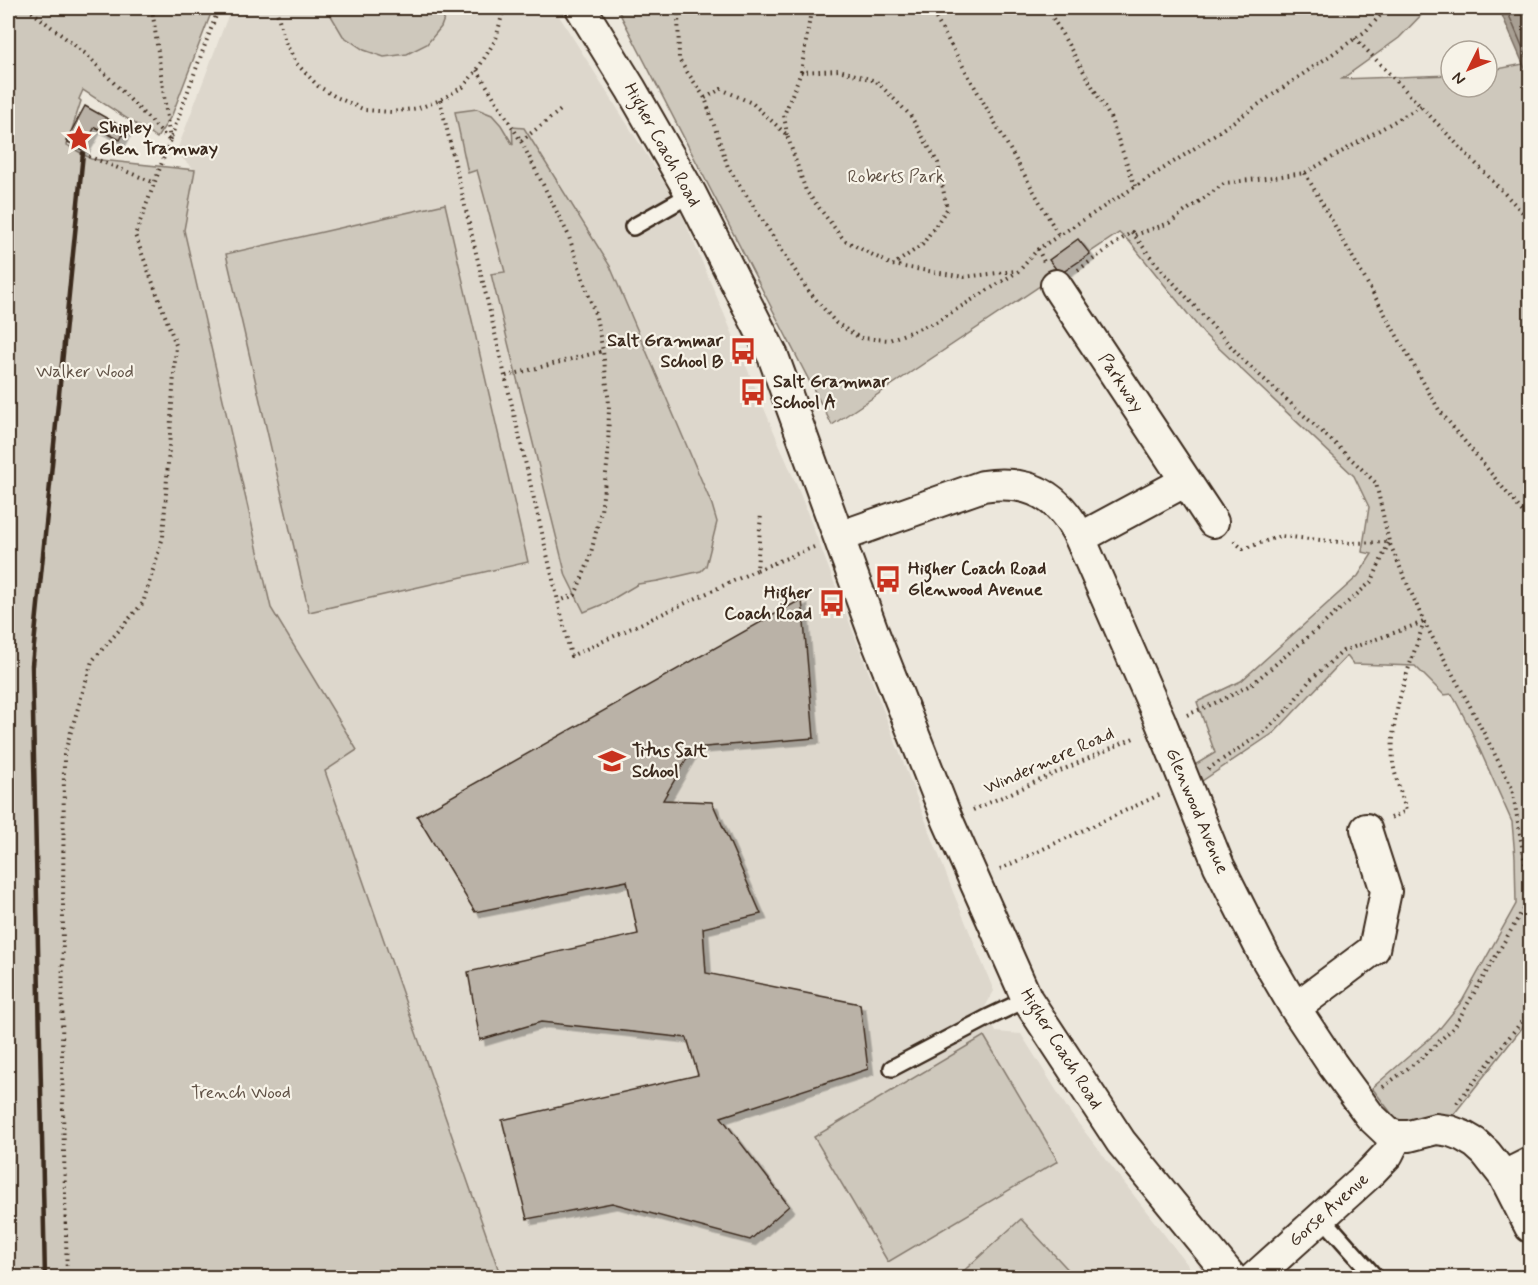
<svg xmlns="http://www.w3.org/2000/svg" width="1538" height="1285" viewBox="0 0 1538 1285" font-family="Mynerve,sans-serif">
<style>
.built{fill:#ddd7cc}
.green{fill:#cec8bc;stroke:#84796d;stroke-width:1.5}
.water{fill:#a89f93;stroke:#7c7064;stroke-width:1.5}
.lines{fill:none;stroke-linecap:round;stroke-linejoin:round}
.shore{stroke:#67594d;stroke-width:1.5}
.building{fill:#bab2a7;stroke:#3b2a1e;stroke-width:1.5;filter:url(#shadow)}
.lane-casing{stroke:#3b2a1e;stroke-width:20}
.street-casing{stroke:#3b2a1e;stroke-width:34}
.path{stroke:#3b2a1e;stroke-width:4;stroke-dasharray:1.5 4.5;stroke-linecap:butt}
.lane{stroke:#f7f3e8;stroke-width:15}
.street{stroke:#f7f3e8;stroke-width:30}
.rail{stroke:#3b2a1e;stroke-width:4.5}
.labels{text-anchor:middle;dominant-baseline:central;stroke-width:4.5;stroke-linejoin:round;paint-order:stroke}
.poi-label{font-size:18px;font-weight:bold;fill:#3b2a1e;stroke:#f7f3e8;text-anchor:start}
.street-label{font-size:18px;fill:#3b2a1e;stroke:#f7f3e8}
.park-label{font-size:18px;fill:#605246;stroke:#f7f3e8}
</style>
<defs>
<filter id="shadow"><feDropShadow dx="5.5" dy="5.5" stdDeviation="0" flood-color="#0004"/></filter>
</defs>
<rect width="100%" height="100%" fill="#ece7dc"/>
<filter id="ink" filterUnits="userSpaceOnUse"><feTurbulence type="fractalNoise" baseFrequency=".0167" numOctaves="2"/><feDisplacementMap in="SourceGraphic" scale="12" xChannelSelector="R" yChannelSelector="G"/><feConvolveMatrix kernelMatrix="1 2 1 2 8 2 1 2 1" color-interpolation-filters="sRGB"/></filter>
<g filter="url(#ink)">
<path class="built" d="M231 8H554L665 184 683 217 799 491 953 892 994 991 985 1007 996 1032 1021 1034 1071 1114 1197 1277H501L276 630 184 230 195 170 176 153Z"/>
<path class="green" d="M8 8H213L172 115 157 138 83 90 79 99 81 101 67 145 91 159 195 170 184 230 271 608 357 750 325 771 501 1277H8Z
M329 8H448L441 27 427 44 407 54 384 57 364 50 343 36 330 14Z
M617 8H1428L1399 38 1342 79 1451 75V87H1487V71L1523 64 1530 80V1018L1454 1114 1398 1122 1372 1088 1437 1032 1462 1001 1516 904 1515 857 1512 822 1471 730 1452 694 1444 695 1415 666 1353 664 1347 656 1275 732 1202 781 1193 766 1215 753 1197 702 1241 681 1358 576 1372 554 1362 552 1369 507 1354 476 1204 334 1130 242 1119 233 832 425Z
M477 109 492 115 501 125 513 145 512 127 524 128 610 266 712 505 717 522 706 566 701 571 658 581 638 584 606 603 584 612 566 576 491 274 505 272 477 170 468 173 455 112Z
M445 204 528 562 309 612 226 254Z
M984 1036 1058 1161 888 1262 814 1137Z
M1021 1219 1075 1277H957Z"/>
<path class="water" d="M1499 8H1530V80Z"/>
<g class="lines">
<path class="shore" d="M1506 8 1530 65"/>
</g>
<path class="building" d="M85 106 126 129 120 140 95 127 82 150 66 141Z
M1078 239 1090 254 1060 274 1049 260Z
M802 599 814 738 693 748 663 800 712 802 761 914 703 928 706 973 860 1004 868 1069 721 1117 789 1206 750 1240 612 1203 527 1219 502 1120 698 1075 687 1038 541 1022 480 1040 468 972 638 934 627 881 475 912 417 816Z"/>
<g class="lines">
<defs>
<path id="lane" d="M633 227 691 194
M892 1068 989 1017 1027 999
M1321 1216 1376 1278"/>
<path id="street" d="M581 8 631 89 691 194 773 356 874 634 948 821 1027 999 1121 1142 1232 1278
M1056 285 1213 522
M839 537 983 486C1030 479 1060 496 1080 538L1159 718 1219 866 1264 955 1295 1008 1332 1064 1370 1116 1388 1133 1397 1136H1409L1436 1129 1450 1131 1463 1136 1475 1143 1486 1153 1504 1176 1530 1227
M1080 538 1186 481
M1295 1008 1374 949 1386 891 1366 829
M1504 1176 1530 1163
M1254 1278 1369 1174 1388 1154 1397 1136"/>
</defs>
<use href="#lane" class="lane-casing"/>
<use href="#street" class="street-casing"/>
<path class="path" d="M27 8 87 55 170 141
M152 8 170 140
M276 8 285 42 297 64 318 86 336 97 365 110 391 112 419 108 440 100 463 87 477 70 496 39 502 15 506 8
M678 8 679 60 705 98 728 167 807 289 836 323 860 338 889 340 936 322 1019 271 1038 249 1186 154 1366 31 1387 8
M930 8 1059 236
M1047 8 1110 117 1135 186
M1355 38 1530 220
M477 70 521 141 568 234 596 317 603 351 609 404 608 458 601 511 589 561 575 595 559 601
M801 72 810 17 809 8
M705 98 721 89 752 103 787 135 806 191 844 240 892 265 964 277 1015 271
M440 100 571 656 757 570 761 513
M787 135 784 115 801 72 839 70 876 81 910 115 938 163 947 209 922 245 893 265
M521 141 562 109
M83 154 155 183
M1305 173 1439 410 1530 521
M1135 235 1169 223 1225 183 1305 173 1421 106
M1038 249 1044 262
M1078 270 1132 232 1153 260 1244 361 1342 450 1376 483 1389 542 1424 622 1469 704 1512 788 1530 892
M506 376 603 351
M757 570 814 547
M1187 715 1224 699 1252 684 1321 626 1372 581 1389 542 1350 543 1280 536 1243 549 1233 540
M1208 769 1264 732 1288 709 1310 680 1343 651 1424 622
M973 810 1136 737
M1391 818 1406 811C1402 795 1395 778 1393 762 1389 714 1410 667 1424 622
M1000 869 1159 795
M1383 1087 1423 1057 1454 1027 1530 898
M1457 1103 1530 1011
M67 1278 62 1068 64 755 92 661 143 603 163 537 176 345 135 235C164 159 190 83 219 8"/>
<use href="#lane" class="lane"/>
<use href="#street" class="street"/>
<path class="rail" d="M45 1278 32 665 83 153"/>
</g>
</g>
<defs>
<symbol id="sight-bare" viewBox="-9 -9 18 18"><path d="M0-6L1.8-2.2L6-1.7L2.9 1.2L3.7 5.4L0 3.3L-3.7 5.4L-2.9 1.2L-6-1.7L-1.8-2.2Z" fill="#c8321e" stroke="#f7f3e8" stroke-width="2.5" paint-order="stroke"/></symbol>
<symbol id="bus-bare" viewBox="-9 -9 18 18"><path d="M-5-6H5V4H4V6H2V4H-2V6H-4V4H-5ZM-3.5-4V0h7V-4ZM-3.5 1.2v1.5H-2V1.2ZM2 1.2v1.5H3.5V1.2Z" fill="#c8321e" stroke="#f7f3e8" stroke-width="2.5" paint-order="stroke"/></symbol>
<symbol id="school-bare" viewBox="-9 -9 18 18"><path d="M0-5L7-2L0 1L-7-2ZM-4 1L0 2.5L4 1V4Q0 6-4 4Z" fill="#c8321e" stroke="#f7f3e8" stroke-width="2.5" paint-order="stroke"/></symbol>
</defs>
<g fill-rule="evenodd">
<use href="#sight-bare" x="60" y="119" width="38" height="38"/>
<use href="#bus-bare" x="724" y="332" width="38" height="38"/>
<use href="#bus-bare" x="734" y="373" width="38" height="38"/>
<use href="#bus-bare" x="869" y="560" width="38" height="38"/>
<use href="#bus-bare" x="813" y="584" width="38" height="38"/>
<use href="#school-bare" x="593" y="742" width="38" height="38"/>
</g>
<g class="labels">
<g class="poi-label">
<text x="99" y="128">Shipley<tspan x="99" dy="21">Glen Tramway</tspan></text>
<text x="723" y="341" text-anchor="end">Salt Grammar<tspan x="723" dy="21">School B</tspan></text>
<text x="773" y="382">Salt Grammar<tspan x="773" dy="21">School A</tspan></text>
<text x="908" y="569">Higher Coach Road<tspan x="908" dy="21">Glenwood Avenue</tspan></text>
<text x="812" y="593" text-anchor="end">Higher<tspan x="812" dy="21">Coach Road</tspan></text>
<text x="632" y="751">Titus Salt<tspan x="632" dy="21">School</tspan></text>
</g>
<g class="street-label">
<text transform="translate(662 145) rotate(61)">Higher Coach Road</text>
<text transform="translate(1121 383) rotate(56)">Parkway</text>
<text transform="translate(1049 761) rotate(-24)">Windermere Road</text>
<text transform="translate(1197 811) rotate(67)">Glenwood Avenue</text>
<text transform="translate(1061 1049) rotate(58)">Higher Coach Road</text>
<text transform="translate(1329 1210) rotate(-42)">Gorse Avenue</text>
</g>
<g class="park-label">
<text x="896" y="177">Roberts Park</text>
<text x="85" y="372">Walker Wood</text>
<text x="241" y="1093">Trench Wood</text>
</g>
</g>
<rect width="1538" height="1285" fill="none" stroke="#f7f3e8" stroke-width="30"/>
<rect x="15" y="15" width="1508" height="1255" fill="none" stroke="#3b2a1e" stroke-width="2" filter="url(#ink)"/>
<g transform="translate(1469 69) rotate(227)"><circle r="28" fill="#f7f3e8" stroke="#aca397" stroke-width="1.5"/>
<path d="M0-4.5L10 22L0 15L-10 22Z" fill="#c8321e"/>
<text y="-9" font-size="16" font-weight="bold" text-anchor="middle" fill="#3b2a1e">N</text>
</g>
</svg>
